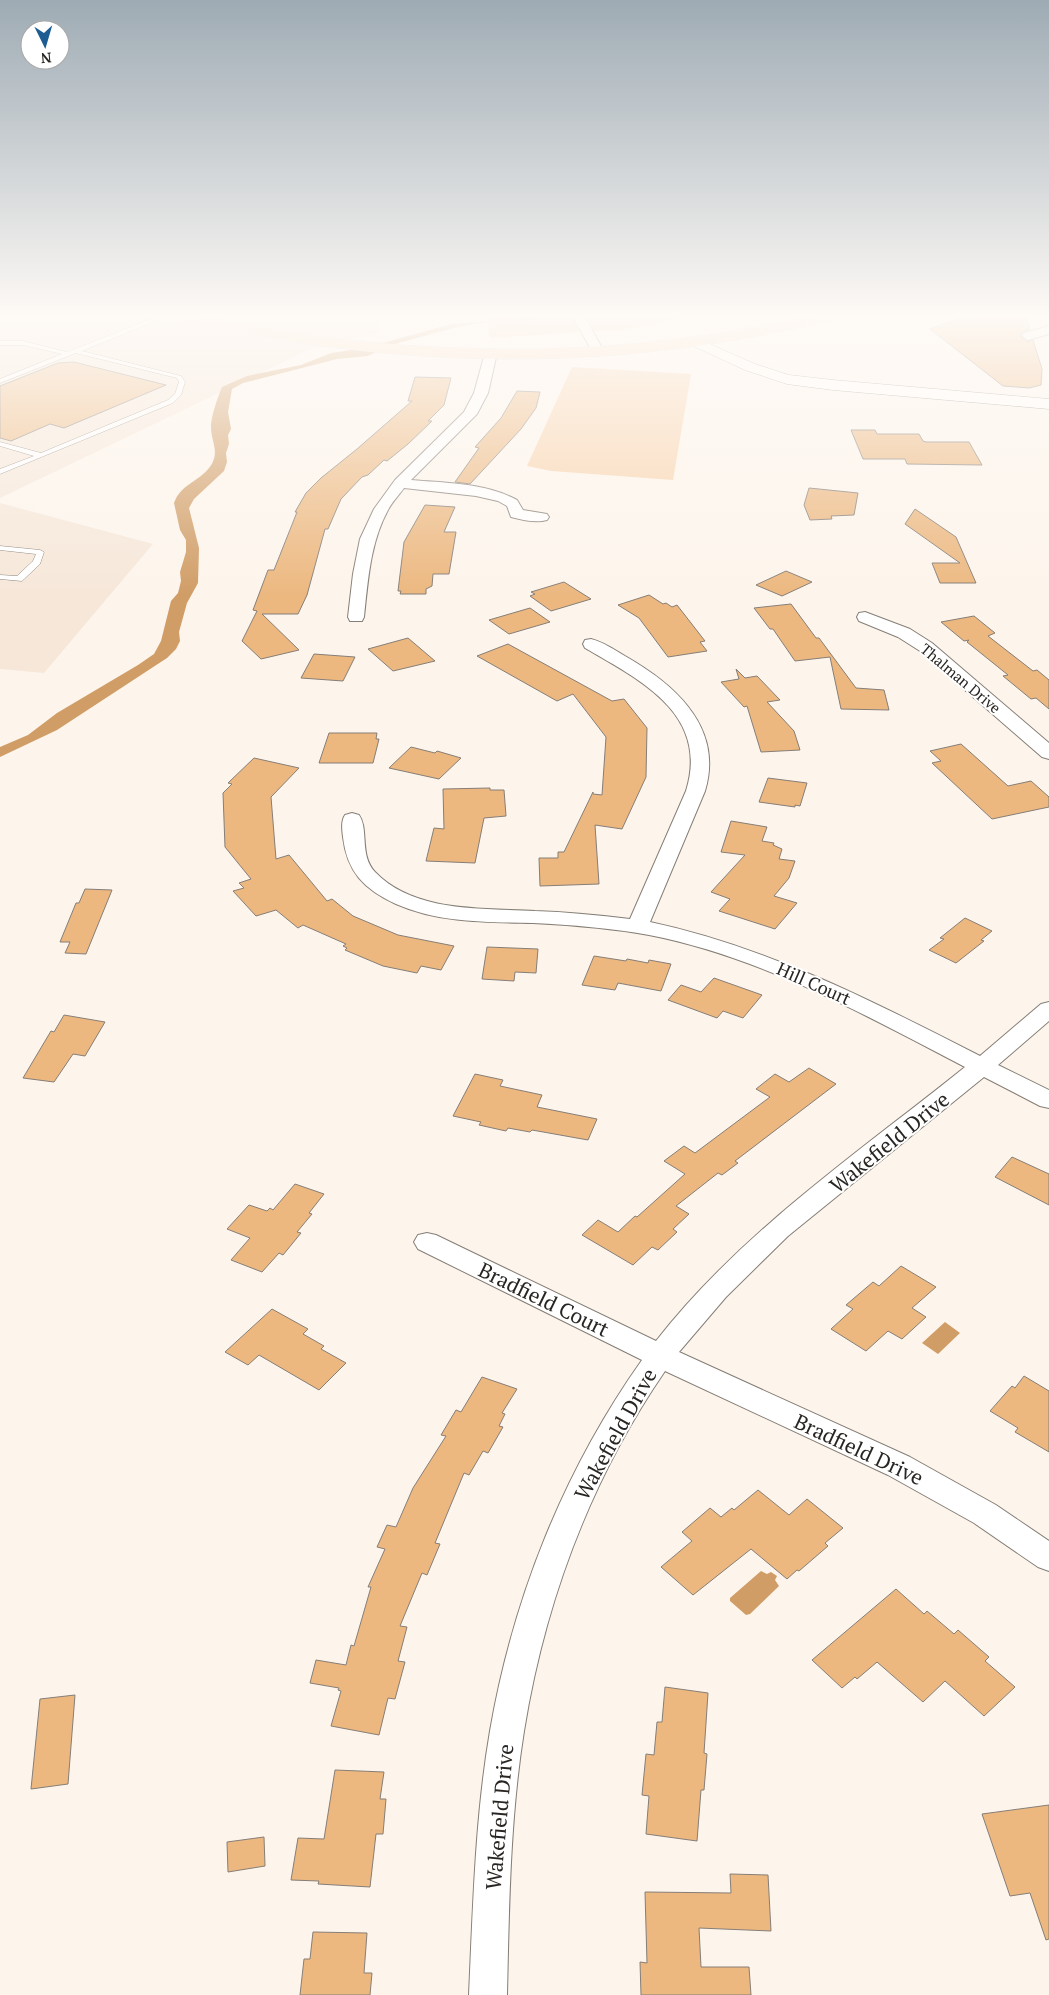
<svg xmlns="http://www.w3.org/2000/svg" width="1049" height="1995" viewBox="0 0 1049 1995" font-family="'PT Serif',serif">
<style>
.built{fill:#f6e7d9}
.green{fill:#f8d2ac}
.water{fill:#d09d66}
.building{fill:#ecb880;stroke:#867e77}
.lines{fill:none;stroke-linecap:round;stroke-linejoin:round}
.service-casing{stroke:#857e76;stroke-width:1}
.minor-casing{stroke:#857e76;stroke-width:2}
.tertiary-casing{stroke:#857e76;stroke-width:1}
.primary-casing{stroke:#d4d3d3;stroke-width:1}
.service{fill:#fff;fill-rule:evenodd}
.minor{fill:#fff;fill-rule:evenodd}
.tertiary{fill:#fff;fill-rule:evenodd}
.primary{fill:#faddbe;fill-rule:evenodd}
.labels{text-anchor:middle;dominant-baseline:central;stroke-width:4;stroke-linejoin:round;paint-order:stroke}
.far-street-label{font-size:15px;fill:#282522;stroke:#fff}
.street-label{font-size:18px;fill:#282522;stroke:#fff}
.near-street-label{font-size:21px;fill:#282522;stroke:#fff}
</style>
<rect width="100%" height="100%" fill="#fdf5ec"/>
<path class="built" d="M0 315H384L379 333 311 349 0 498Z
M0 503 153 544 44 673 0 669Z"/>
<path class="green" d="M487 315H702L627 329 490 338Z
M572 367 691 374 673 480 551 471 527 466Z"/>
<path class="water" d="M532 315H542L531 320 487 322 457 327 391 345 368 356 337 359 243 383 232 389 228 412 231 429 228 435 229 444 226 453 227 462 224 471 194 499 189 508 199 548 198 583 187 603 179 632 180 641 176 649 167 658 57 730 0 757V747L28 735 57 713 138 665 154 654 161 641 171 601 178 593 181 581 180 572 186 552V540L180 530 174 503C181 484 198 482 209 468 221 453 211 442 211 427 211 417 218 396 222 387L247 376 301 365 331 353 365 348 451 324 523 318Z
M945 1322 960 1333 938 1354 922 1343Z
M761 1571 767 1574 771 1572 777 1576 775 1580 779 1586 750 1614 746 1615 730 1601V1598Z"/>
<path class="building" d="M967 315H1025L1030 329 1022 332 1020 336 1027 342 1033 340 1042 369 1041 385 1029 388 1003 386 930 329Z
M74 362 166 385 64 428 50 424 11 441 0 438V386L58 363Z
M415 377 451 378 444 405 428 421H432L408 444 387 461 384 460 368 475 362 477 341 499 328 529H325L307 595 298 614H262L299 650 261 659 242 641 257 611 253 610 268 570H274L297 512H295L306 493 321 478 357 449 412 401H408Z
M517 391 540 392 536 408 521 429 470 484 455 482 479 448 475 447 501 418Z
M851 430H875L877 434H919L923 441 926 442H969L982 465 907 464 905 459H863Z
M809 488 858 493 854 515 831 516 832 519 810 520 804 505Z
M425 505 455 507 444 532H456L449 574H433L432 586 426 589V594H400L401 591H398L404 542Z
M915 509 956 537 976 583H940L932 563H960L905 524Z
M786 571 812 582 782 596 756 585Z
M564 582 591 599 551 611 530 596 535 594 531 592Z
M649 595 663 604 666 603 672 607 677 605 705 641 700 642 707 651 668 657 639 618 618 605Z
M791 604 816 638H819L856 688 884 690 889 710 841 709 830 657 795 661 773 629H770L754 608Z
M530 608 550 622 509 634 489 620Z
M974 616 995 633 988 636 1033 671 1037 670 1049 680V709L1036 698 1031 699 1003 676 1008 675 967 642 969 640 964 641 941 622Z
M408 638 435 661 393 671 368 649Z
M508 644 612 701 624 699 647 728 646 777 622 829 595 825 599 884 540 886 539 858H558V852H564L593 792V794L602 795 606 737 573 694 557 701 477 656Z
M314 654 355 657 343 681 301 678Z
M736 669 745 678 757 676 780 700 767 702 794 731 800 750 761 752 747 706 744 707 721 682 739 679Z
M329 733H377L376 739H379L373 763H319Z
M961 744 1008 786 1031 781 1049 797V807L992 819 932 763 941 761 930 751Z
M411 747 435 753 437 751 461 758 439 779 389 768Z
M254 758 299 768 271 797 276 859 289 855 327 901 332 899 353 916 398 935 454 946 441 970 421 966 417 973 383 966 345 950 347 948 343 946 346 944 303 925 298 928 276 910 256 916 233 891 244 888 239 883 251 879 225 847 223 793 232 784 228 783Z
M768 778 807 783 800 806 795 805V807L759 802Z
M490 788V790H504L506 816 484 818 475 863 426 861 434 828 444 829 443 789Z
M731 821 767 827 762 841 774 843 773 845 782 849 779 859 795 861 789 878 774 896 797 903 775 929 719 911 730 899 711 892 745 855 721 852Z
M85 889 112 890 86 954 65 953 70 942H60L76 903H79Z
M965 918 992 931 981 940 984 941 956 963 929 950 944 939 940 938Z
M487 947 538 949 536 973 515 972 514 981 482 979Z
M594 956 626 961 627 959 648 963 649 960 671 964 661 991 618 983 615 990 582 985Z
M714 978 762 995 743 1018 723 1011 717 1018 668 1000 681 985 701 992Z
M64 1015 105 1022 85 1056 73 1054 54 1082 23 1078 51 1031 54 1032Z
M809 1068 836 1084 735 1161 738 1163 722 1175 718 1173 676 1206 689 1214 673 1229 677 1232 658 1250 652 1247 633 1265 582 1235 598 1220 618 1232 635 1216 637 1217 685 1174 664 1161 684 1146 695 1153 770 1097 756 1089 775 1074 789 1082Z
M475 1074 503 1080 500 1086 542 1095 537 1107 597 1119 588 1140 532 1130 530 1132 508 1128 506 1131 479 1125 481 1122 453 1116Z
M1012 1157 1049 1174V1205L995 1177Z
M295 1184 324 1194 309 1213 312 1214 297 1232 301 1233 283 1255 279 1253 262 1272 231 1260 250 1238 227 1229 249 1205 267 1211 270 1208 273 1210Z
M901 1266 936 1287 912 1308 926 1317 902 1339 888 1331 866 1351 831 1329 853 1309 846 1305 873 1282 879 1286Z
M272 1309 308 1329 303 1334 324 1346 321 1349 346 1363 319 1390 259 1355 248 1365 225 1352Z
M1024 1376 1049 1391V1452L1015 1432 1018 1428 990 1411 1012 1386 1015 1388Z
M482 1377 517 1389 502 1413 505 1414 499 1426 503 1427 488 1453 483 1451 469 1475 464 1473 435 1543 440 1544 427 1575 422 1573 400 1626 407 1627 398 1661 405 1662 395 1699 388 1698 379 1735 331 1726 341 1691 338 1690 339 1688 310 1683 316 1660 346 1665 351 1645 354 1646 371 1587H368L385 1549 377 1547 387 1525 396 1527 413 1488 446 1436 441 1435 456 1410 461 1412Z
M758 1490 789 1515 807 1499 843 1528 825 1543 828 1546 799 1571 797 1570 787 1579 751 1549 693 1595 661 1567 692 1541 682 1532 710 1508 721 1517 732 1508 734 1510Z
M896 1589 924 1614 927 1611 954 1634 958 1630 989 1657 985 1661 1015 1687 984 1716 945 1681 923 1702 877 1662 857 1679 855 1677 842 1688 812 1660Z
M665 1687 708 1693 704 1753 707 1754 704 1790H701L697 1841 646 1834 649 1796 642 1795 646 1754 654 1755 657 1722H662Z
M75 1695 68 1784 31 1789 40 1699Z
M335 1770 384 1772 380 1799H386L383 1834H376L370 1887 318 1884 319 1881 291 1880 298 1838 324 1839Z
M1049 1805V1939L1046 1940 1030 1893 1010 1896 982 1814Z
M264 1837 265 1866 228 1872 227 1842Z
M730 1874 768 1875 771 1931 699 1928 701 1967H749L751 1995H641L640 1962 647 1963 645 1892 731 1893Z
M313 1932 367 1933 364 1973H372L370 1995H300L304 1959H310Z"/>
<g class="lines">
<defs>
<path id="service" d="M161 315H170L82 351 181 376 185 382 181 395 173 403 0 474V469L34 456 0 446V442L41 453 168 400 175 394 179 382 177 378 76 353 0 383V379L62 354 23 345H0V341H23L67 352Z
M0 546 40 550 44 552 40 564 22 581 0 579V575L17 576 33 561 36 554 0 550Z"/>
<path id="minor" d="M572 315H584L603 350 601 353H593Z
M1049 326V334L1028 340 1022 336 1024 333Z
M491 349 497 353 488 393 477 414 411 480C446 483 486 483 517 500L523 510 547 514 549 517 547 520C536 523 522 520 511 517L507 506 498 501 476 496 404 488C399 495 392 502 388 510 370 543 368 581 364 617L362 621H350L348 617 353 574 360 539 374 509 395 480 464 412 474 393 485 353Z
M865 612 910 629 932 643 1049 743V759L1042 757 920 651 898 637 859 621 857 617 859 613Z
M591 639C603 642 615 650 625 656 676 685 724 728 705 791L650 922C767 947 873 1001 980 1056L1041 1004 1049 1002V1021L998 1065 1049 1090V1108L1040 1106 984 1077 788 1236 726 1297 679 1352 910 1457 996 1505 1049 1541V1571L1038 1567 974 1523 888 1475 665 1371C591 1479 545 1601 524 1731 510 1818 509 1907 507 1995H469C473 1907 475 1818 490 1731 513 1598 564 1470 642 1360L418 1249 414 1242 418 1235 427 1233 436 1235 656 1341C741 1232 858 1153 965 1067 865 1015 762 957 649 935 611 928 572 925 533 923 486 922 439 923 396 904 364 889 347 872 343 837 342 829 341 821 345 815L352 813 359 815C369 829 359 855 375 872 414 913 484 908 535 911 566 912 598 915 630 919L686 791C710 714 640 680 585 648L583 644 585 640Z"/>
<path id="tertiary" d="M696 338 755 364 789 375 833 380 1049 399V409L833 390 787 384 745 370 691 345 689 342 691 339Z"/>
<path id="primary" d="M168 315C213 315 258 328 303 334 370 344 438 349 507 349 576 350 646 344 714 334 758 328 801 315 845 315L838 319C784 331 730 342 674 349 564 363 449 362 339 348 284 342 229 331 175 319Z"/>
</defs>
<use href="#service" class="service-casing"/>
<use href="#minor" class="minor-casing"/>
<use href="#tertiary" class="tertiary-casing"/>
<use href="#primary" class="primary-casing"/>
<use href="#service" class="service"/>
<use href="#minor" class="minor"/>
<use href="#tertiary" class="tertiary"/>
<use href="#primary" class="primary"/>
</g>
<linearGradient id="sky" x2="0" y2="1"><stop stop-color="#9eabb4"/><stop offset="0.53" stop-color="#fefaf6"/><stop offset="1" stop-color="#fefaf6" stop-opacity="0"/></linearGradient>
<rect width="1049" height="595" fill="url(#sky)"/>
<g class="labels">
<g class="far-street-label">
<text transform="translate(961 678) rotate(40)">Thalman Drive</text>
</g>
<g class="street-label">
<text transform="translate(814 983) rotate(24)">Hill Court</text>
</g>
<g class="near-street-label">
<text transform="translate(889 1142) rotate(-39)">Wakefield Drive</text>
<text transform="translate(544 1299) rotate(26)">Bradfield Court</text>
<text transform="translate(615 1434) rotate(-61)">Wakefield Drive</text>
<text transform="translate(859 1449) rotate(25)">Bradfield Drive</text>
<text transform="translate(499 1817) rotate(-85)">Wakefield Drive</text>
</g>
</g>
<g transform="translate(45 45) rotate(175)"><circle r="24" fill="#ffffff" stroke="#a9a8a7"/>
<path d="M0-4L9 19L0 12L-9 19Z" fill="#1c5d93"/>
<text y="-8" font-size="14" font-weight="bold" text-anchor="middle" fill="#282522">N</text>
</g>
</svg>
